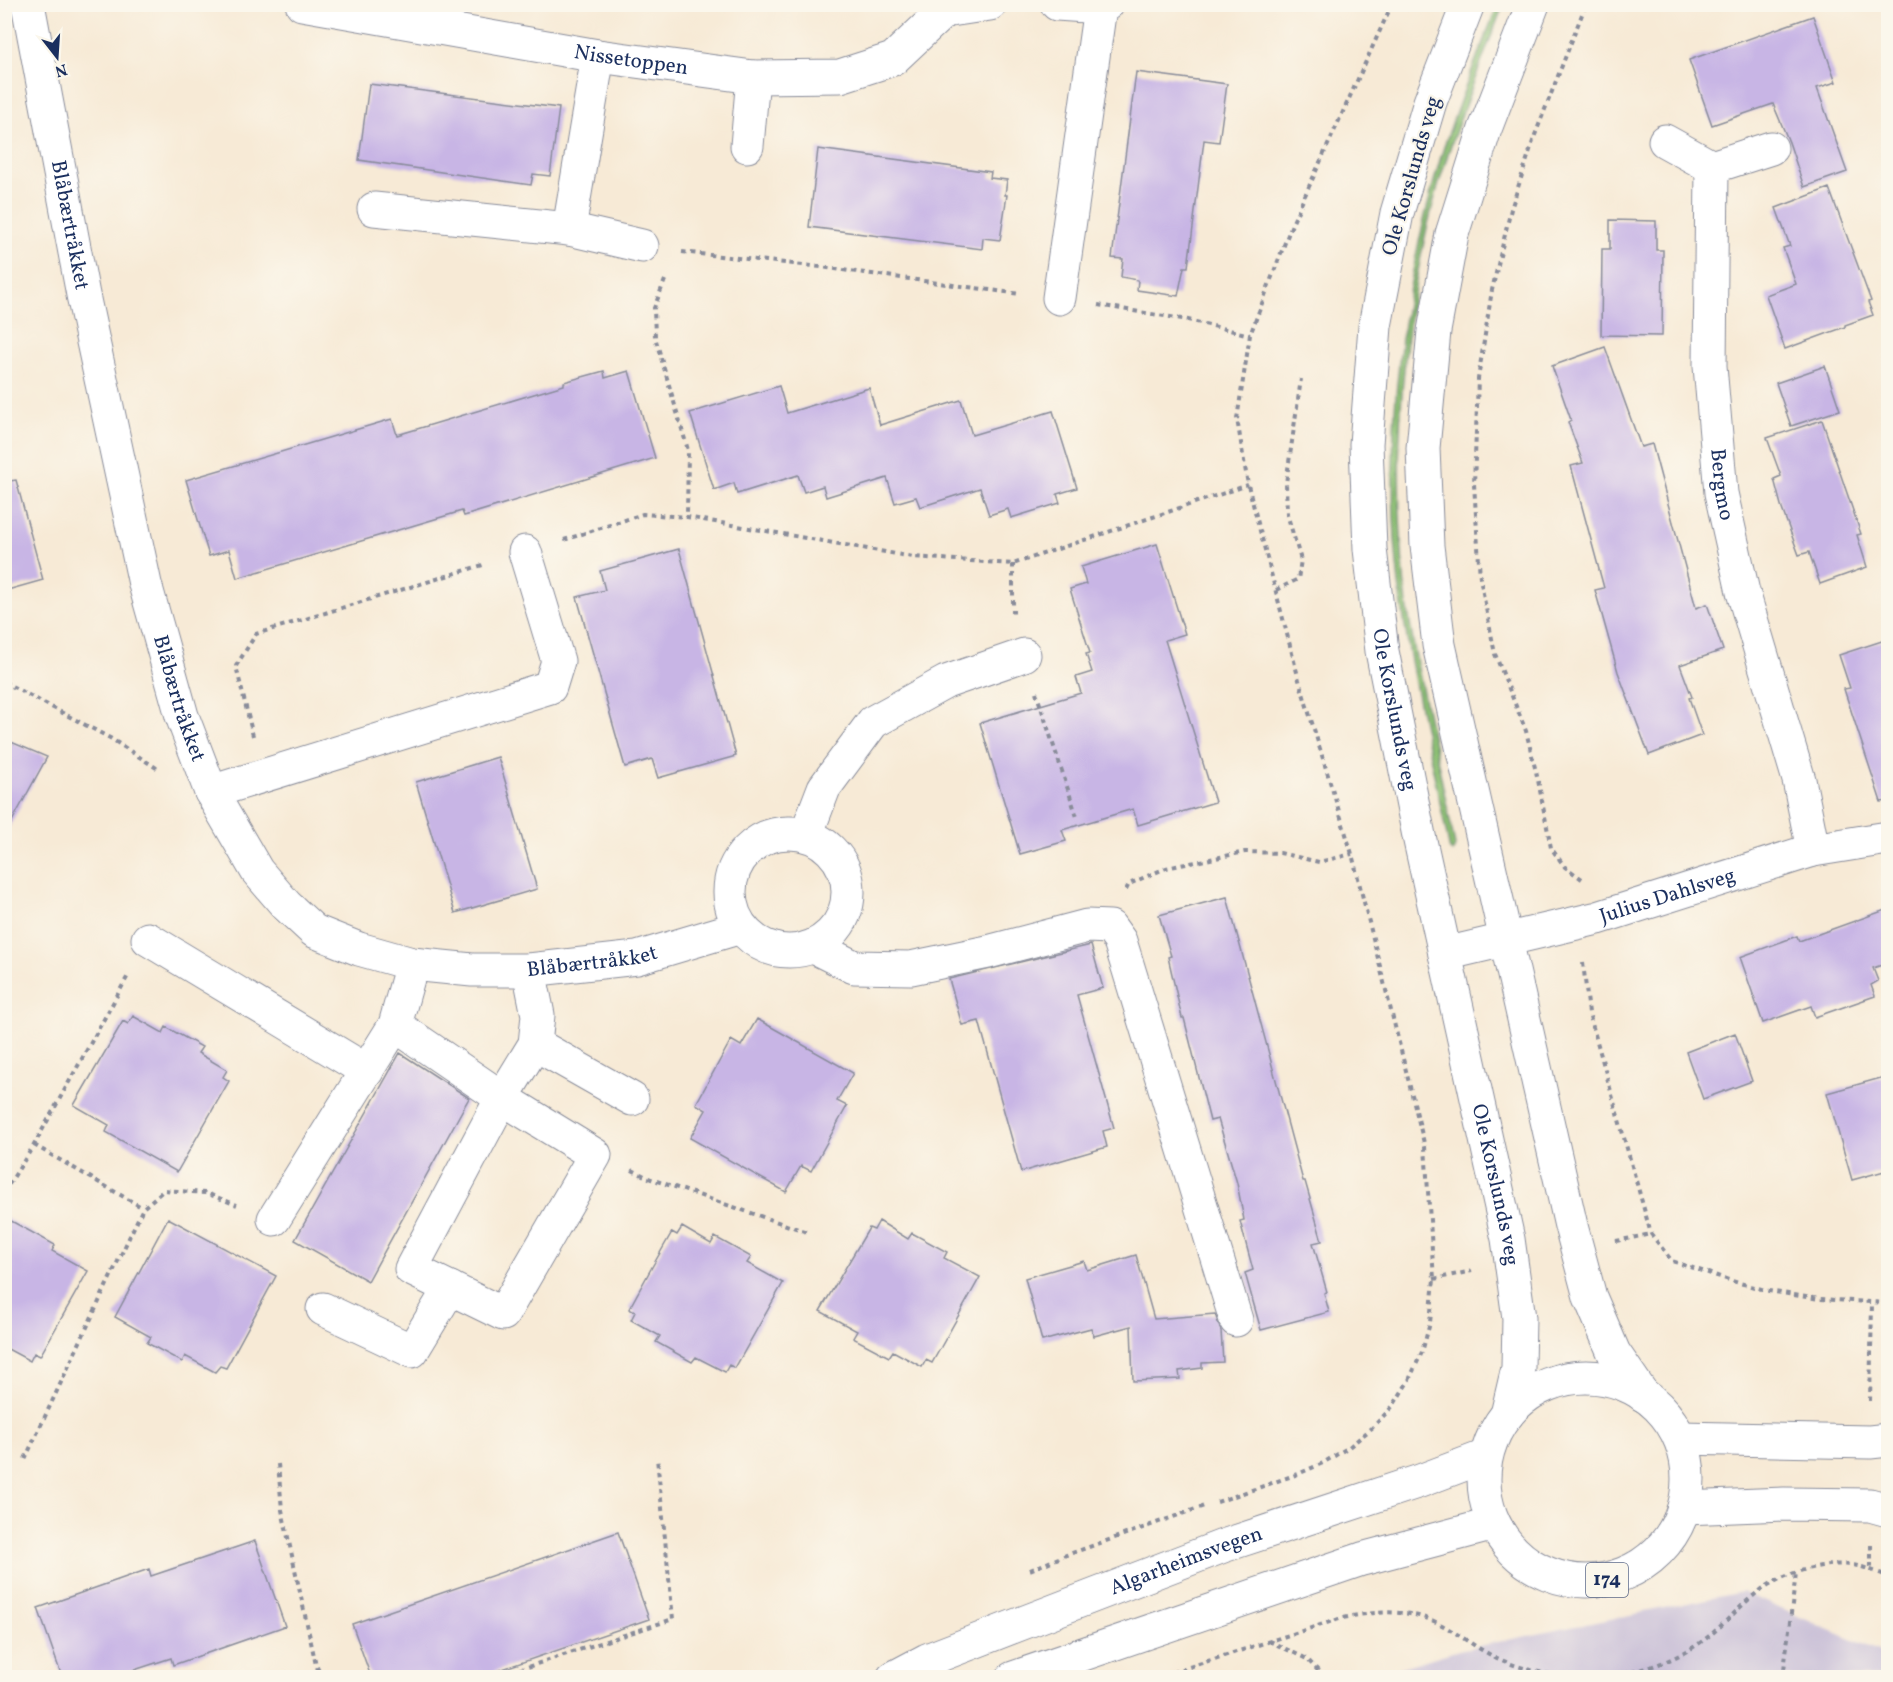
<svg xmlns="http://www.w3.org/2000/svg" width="1893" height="1682" viewBox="0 0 1893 1682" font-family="Vollkorn,serif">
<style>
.industrial{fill:#c9bfd7}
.green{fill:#90c374;stroke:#567969;stroke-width:1.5}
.building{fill:#c8b5e5}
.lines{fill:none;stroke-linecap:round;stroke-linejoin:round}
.minor-casing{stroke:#898c9a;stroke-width:35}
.major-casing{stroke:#898c9a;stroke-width:35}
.path{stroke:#898c9a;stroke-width:4;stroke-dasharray:4.5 4.5;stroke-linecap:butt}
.minor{stroke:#fff;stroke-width:33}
.major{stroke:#fff;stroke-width:33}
.labels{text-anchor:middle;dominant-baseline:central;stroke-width:4.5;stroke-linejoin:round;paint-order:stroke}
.shield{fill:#fbf7ec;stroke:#5e6b89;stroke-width:1.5}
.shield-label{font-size:20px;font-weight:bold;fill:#1b2f5e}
.street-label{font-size:21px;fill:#1b2f5e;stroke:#fbf7ec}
</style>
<rect width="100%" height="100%" fill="#fbf7ec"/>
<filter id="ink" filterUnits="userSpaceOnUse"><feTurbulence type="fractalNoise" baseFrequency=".0167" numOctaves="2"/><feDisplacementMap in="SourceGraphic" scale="12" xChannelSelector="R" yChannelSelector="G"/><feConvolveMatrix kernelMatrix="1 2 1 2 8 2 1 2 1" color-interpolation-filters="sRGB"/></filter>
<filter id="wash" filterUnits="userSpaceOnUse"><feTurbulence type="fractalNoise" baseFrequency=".008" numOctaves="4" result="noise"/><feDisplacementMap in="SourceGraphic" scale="24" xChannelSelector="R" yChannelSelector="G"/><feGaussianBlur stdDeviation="1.35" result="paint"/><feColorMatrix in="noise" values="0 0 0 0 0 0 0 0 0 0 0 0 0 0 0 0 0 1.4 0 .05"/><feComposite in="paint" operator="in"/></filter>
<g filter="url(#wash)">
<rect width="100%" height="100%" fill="#f7ead6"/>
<path class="industrial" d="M1742 1592 1888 1655V1677H1369L1459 1650Z"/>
<path class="green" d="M1498 5H1503C1473 85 1439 165 1422 250 1399 358 1394 469 1404 579 1409 629 1420 678 1430 727 1439 766 1447 807 1455 846L1453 852 1450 850C1432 761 1410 672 1399 583 1383 439 1400 296 1441 157 1456 107 1479 53 1498 5Z"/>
<g id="blocks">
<path class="building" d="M1813 16 1836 82 1817 88 1847 172 1804 187 1789 142 1773 104 1712 125 1689 60Z
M1136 72 1227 84 1219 142 1204 140 1188 267H1184L1178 296 1137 290 1138 280 1121 277 1123 259 1112 258Z
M369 84 559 108 550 176 533 174 531 185 359 160Z
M818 149 991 172 990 178 1007 180 1005 195H1007L1000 240 983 238 982 249 809 227Z
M1829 188 1871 301 1868 302 1873 315 1845 325V327L1785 349 1766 295 1796 284 1783 248 1790 246 1776 208Z
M1610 220 1656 221V250H1663L1662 336 1601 335 1602 249H1610Z
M1605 347 1641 447 1652 444 1696 608 1707 604 1723 650 1680 665 1692 697 1689 698 1702 735 1649 755 1618 672 1595 590 1604 588 1571 466 1583 463 1568 422 1571 420 1552 366Z
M1825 366 1840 410 1791 426 1776 383Z
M604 371 605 378 629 371 655 458 464 516 462 511 237 578 229 550 209 556 186 480 392 419 397 435 564 385V382Z
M779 386 787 413 869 388 880 425 961 400 972 435 1053 411 1077 488 1057 494 1060 503 1011 518 1008 509 989 515 980 488 920 507 916 497 895 503 887 478 826 497 823 486 804 492 798 475 737 494 734 483 714 490 690 413Z
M1822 420 1861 534 1857 535 1867 567 1820 584 1809 552 1799 555 1782 509 1774 479 1781 476 1767 438Z
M16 480 43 580 4 591V482Z
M1157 544 1185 634 1165 640 1215 802 1138 825 1133 809 1062 830 1066 841 1020 854 980 723 1081 693 1076 677 1092 672 1086 654 1090 653 1070 589 1086 584 1081 567Z
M679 549 736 756 658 778 652 759 625 767 577 597 605 590 600 571Z
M1888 639V801L1881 802 1844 689 1850 688 1839 655Z
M4 739 47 757 4 836Z
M498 757 537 889 455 913 416 782Z
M1227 897 1303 1181H1305L1322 1241 1313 1243 1327 1292 1324 1293 1329 1312 1261 1330 1245 1273 1253 1270 1240 1221 1244 1220 1237 1183 1218 1119 1210 1121 1184 1018H1182L1168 957 1171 956 1159 915Z
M1888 909V963L1873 968 1878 981 1871 985 1875 996 1815 1017 1811 1006 1763 1023 1740 957 1797 936 1799 941Z
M1091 945 1103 988 1077 995 1114 1128 1103 1131 1107 1147 1021 1172 979 1021 962 1025 949 979Z
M133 1016 163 1033 166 1027 202 1047 198 1053 227 1070 223 1077 229 1081 177 1172 106 1132 109 1125 74 1105 123 1021 128 1024Z
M757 1019 853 1073 837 1101 847 1106 811 1171 801 1166 786 1192 690 1138 706 1110 696 1104 731 1040 741 1046Z
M1735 1033 1752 1081 1703 1099 1686 1052Z
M400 1053 469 1098 368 1281 295 1240Z
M1888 1076V1170L1852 1180 1827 1093Z
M4 1217 55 1245 52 1251 88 1271 40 1356 34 1353 30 1361 4 1347Z
M168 1218 276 1276 226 1368 220 1366 215 1372 185 1356 182 1362 147 1343 151 1337 115 1317Z
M879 1221 908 1239 912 1233 947 1252 944 1258 980 1277 932 1363 926 1360 922 1367 893 1351 889 1357 853 1338 857 1331 820 1311 869 1228 874 1230Z
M682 1227 711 1244 715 1237 751 1257 747 1263 783 1283 735 1368 729 1365 725 1372 696 1357 692 1362 656 1342 660 1336 631 1320 635 1312 629 1309 652 1267 672 1232 677 1235Z
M1136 1255 1154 1319 1215 1314 1221 1331 1223 1362 1202 1363V1368L1179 1371 1180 1379 1133 1381 1131 1326 1094 1336 1091 1328 1042 1341 1025 1278 1084 1261 1087 1270Z
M618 1532 649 1619 479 1677H371L352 1624Z
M255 1541 285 1626 173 1665 171 1658 113 1677H62L38 1608 149 1569 151 1576Z"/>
</g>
</g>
<g filter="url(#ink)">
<use href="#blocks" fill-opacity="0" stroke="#898c9a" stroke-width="1.5"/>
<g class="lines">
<defs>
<g id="minor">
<path id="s1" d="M28 4 83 295 145 584 182 716 211 792 257 871 286 905 314 931 359 949 412 964 472 970H529L637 958 741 927"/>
<path id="s2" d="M302 4 598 56 753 77 840 76 893 59 944 11 990 4"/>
<path d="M1057 4 1100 7 1107 4"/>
<path id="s3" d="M1468 4 1430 102 1397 213 1375 326 1366 444 1370 549 1382 651 1419 836 1508 1239 1519 1318 1518 1368 1507 1415"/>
<path d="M1533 4 1485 129 1452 234 1434 331 1423 448 1427 546 1439 645 1571 1226 1590 1297 1614 1353 1643 1395"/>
<path d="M1665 141 1712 167"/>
<path d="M747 146 753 77"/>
<path id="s4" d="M1771 148 1712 167 1710 366 1721 493 1743 592 1799 780 1813 850"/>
<path d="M374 209 569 229 642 246"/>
<path d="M569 229 598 56"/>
<path d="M1059 298 1100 7"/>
<path d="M211 792 550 687 558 661 525 552"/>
<circle cx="789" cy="892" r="59"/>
<path d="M806 835 824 788 873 722 946 682 1024 655"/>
<path d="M148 939 367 1071"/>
<path d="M814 947 854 967 911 968 988 952 1087 926 1110 927 1120 941 1236 1320"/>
<path id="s5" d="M1445 954 1598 918 1813 850 1888 838"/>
<path d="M395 1025 502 1098 595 1155 503 1314 411 1269 502 1098 535 1044 538 1015 529 970"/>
<path d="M535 1044 632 1099"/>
<path d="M274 1219 395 1025 412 964"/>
<path d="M323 1309 412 1351 450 1288"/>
</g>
<g id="major">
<circle cx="1586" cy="1479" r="102"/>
<path d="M1680 1438 1870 1442 1888 1440"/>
<path d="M1684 1508 1784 1504 1870 1505 1888 1510"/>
<path id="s6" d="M893 1678 927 1660 1020 1624 1223 1546 1420 1481 1486 1456"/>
<path d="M1013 1678 1362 1559 1494 1524"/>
</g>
</defs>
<use href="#minor" class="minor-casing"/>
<use href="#major" class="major-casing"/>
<path class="path" d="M682 252 813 266 1020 294
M665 280 654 308 655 337 688 450 687 517
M1098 305 1188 320 1250 335
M564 540 643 514 687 517 913 557 1013 564 1248 485
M1013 564V617
M1276 590 1298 579 1301 560 1287 514 1286 483 1301 379
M4 682 110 738 158 769
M1036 692 1078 820
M253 736 236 666 256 634 486 564
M1582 879 1565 867 1551 848 1538 780 1526 731 1495 654 1480 578 1474 484 1478 379 1492 290 1511 209 1535 135 1586 4
M1126 890 1129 884 1166 868 1245 852 1280 853 1319 862 1352 854
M1583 963 1589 1013 1651 1234 1672 1261 1732 1281 1769 1291 1819 1299 1888 1303
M34 1145 143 1208
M632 1170 651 1179 810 1233
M4 1192 34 1145 129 974
M1616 1241 1651 1234
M1434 1279 1472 1271
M1870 1401 1872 1303
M25 1459 143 1208 164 1190 206 1193 237 1205
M278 1464 282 1510 316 1665 322 1678
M1217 1502 1298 1474 1323 1463 1349 1447 1372 1428 1393 1406 1409 1380 1422 1352 1430 1323 1434 1279 1425 1147 1352 854 1299 680 1248 485 1237 419 1250 335 1292 224 1392 4
M1871 1545V1570
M1030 1570 1061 1557 1207 1505
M1269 1641 1307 1659 1325 1678
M494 1678 673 1619 657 1458
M1155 1678 1339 1619C1372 1611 1407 1608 1438 1623 1456 1632 1472 1645 1489 1654 1515 1668 1544 1674 1573 1678
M1588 1678C1625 1676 1661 1667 1692 1648 1719 1632 1737 1607 1762 1589 1789 1571 1830 1559 1862 1567 1871 1570 1880 1573 1888 1576
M1783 1678 1796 1573"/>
<use href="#minor" class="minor"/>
<use href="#major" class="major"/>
</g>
</g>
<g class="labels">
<rect class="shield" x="1586" y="1563" width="42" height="34" rx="4.5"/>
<g class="shield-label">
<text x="1607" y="1580">174</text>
</g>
<g class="street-label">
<text stroke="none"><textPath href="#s2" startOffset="334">Nissetoppen</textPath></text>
<text transform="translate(1412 176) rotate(-74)">Ole Korslunds veg</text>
<text stroke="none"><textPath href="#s1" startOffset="225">Blåbærtråkket</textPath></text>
<text stroke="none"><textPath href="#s4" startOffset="380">Bergmo</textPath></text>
<text stroke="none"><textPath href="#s1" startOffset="711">Blåbærtråkket</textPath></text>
<text stroke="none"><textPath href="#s3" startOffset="722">Ole Korslunds veg</textPath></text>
<text stroke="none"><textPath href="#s5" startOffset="230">Julius Dahlsveg</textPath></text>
<text stroke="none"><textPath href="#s1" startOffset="1269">Blåbærtråkket</textPath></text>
<text stroke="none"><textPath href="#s3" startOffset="1208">Ole Korslunds veg</textPath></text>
<text stroke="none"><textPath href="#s6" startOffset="316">Algarheimsvegen</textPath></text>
</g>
</g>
<rect width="1893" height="1682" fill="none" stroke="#fbf7ec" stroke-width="24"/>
<g transform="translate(57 57) rotate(163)" stroke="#fbf7ec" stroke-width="4.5" paint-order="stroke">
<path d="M0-4.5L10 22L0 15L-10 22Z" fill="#1b2f5e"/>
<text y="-9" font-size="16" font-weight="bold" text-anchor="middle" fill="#1b2f5e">N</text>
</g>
</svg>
